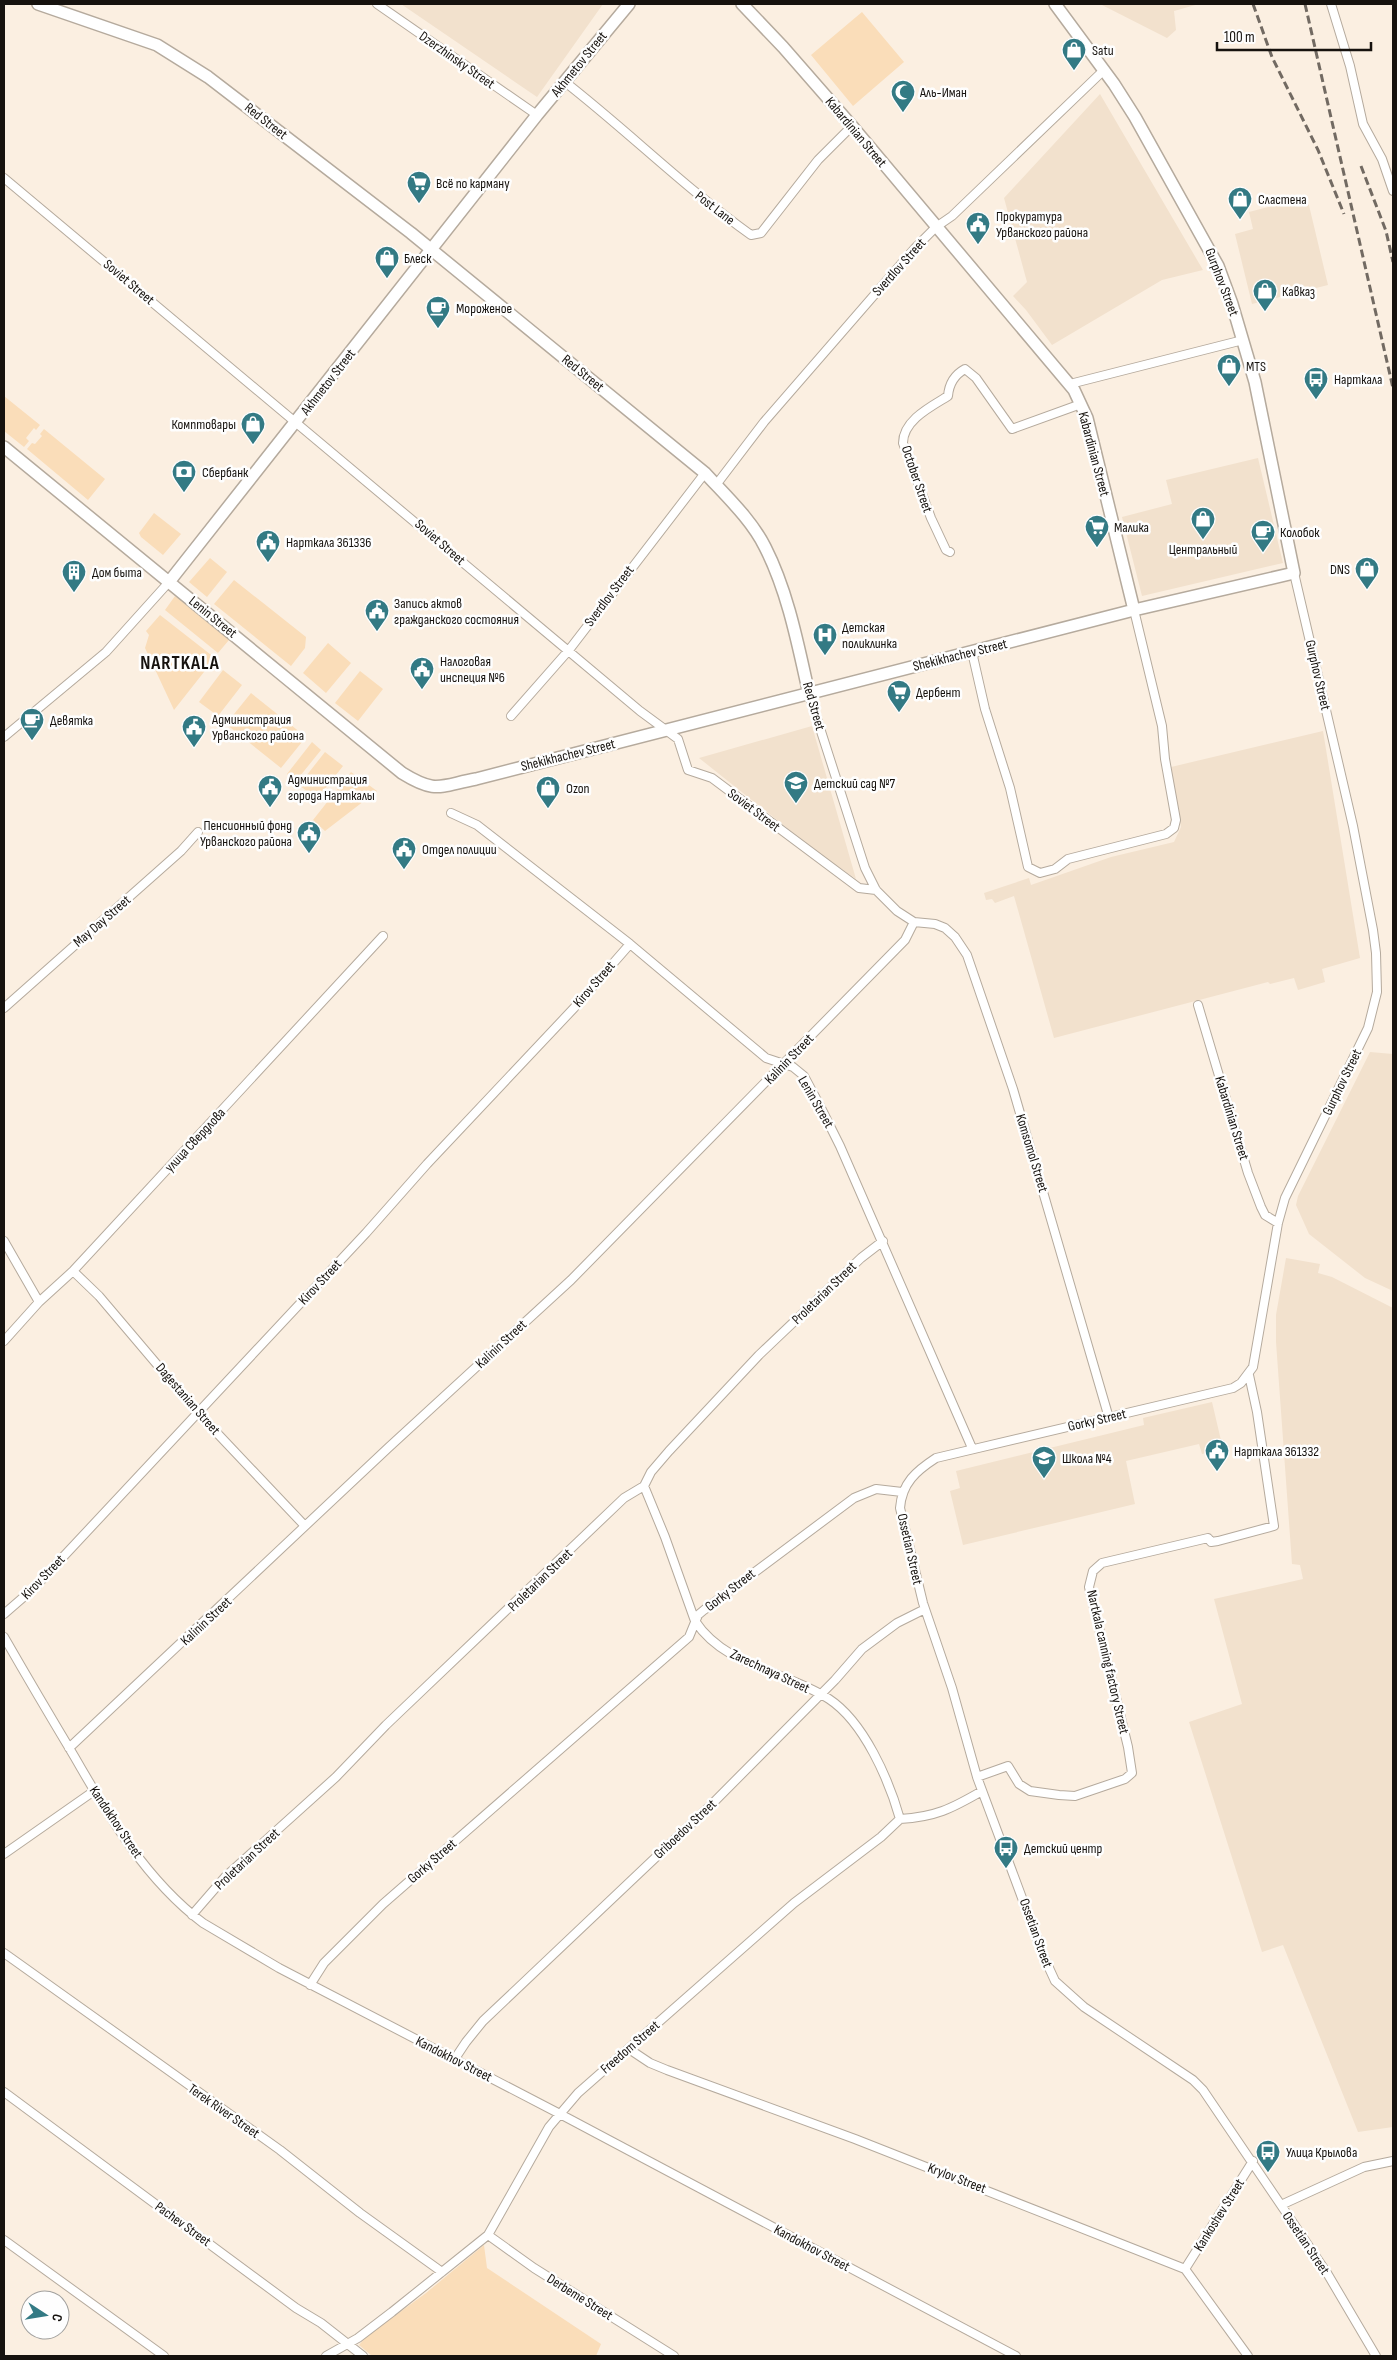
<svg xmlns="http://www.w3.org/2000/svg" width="1397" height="2360" viewBox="0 0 1397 2360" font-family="'Sofia Sans Condensed',sans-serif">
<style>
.built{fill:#f2e1cd}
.green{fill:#faddb9}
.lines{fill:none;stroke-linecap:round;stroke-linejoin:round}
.street-casing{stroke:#b5aa9d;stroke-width:10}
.secondary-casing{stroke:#b5aa9d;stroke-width:14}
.street{stroke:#fff;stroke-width:8}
.secondary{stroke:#fff;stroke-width:11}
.rail{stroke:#726a62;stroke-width:3;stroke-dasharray:8 4;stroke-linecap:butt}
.labels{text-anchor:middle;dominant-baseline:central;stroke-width:5;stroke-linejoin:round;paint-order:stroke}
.poi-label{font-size:14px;fill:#16120e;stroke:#fefefe;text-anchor:start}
.street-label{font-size:14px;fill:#16120e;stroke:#fefefe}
.district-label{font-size:19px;font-weight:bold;letter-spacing:1px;fill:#16120e;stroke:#fefefe}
</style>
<rect width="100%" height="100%" fill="#fbefe1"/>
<path class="built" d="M401 4H603L537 97Z
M1100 4H1199L1174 11 1176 30 1167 38Z
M1100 94 1203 270 1162 280 1052 345 1026 310 1013 296 1027 282 1004 198Z
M1307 197 1328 285 1252 304 1235 234 1253 229 1249 212Z
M1258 458 1283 563 1142 596 1122 517 1172 504 1166 480Z
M812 726 856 879 816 851 699 758Z
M1323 731 1360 958 1322 969 1325 982 1298 990 1294 978 1270 984 1268 982 1054 1038 1014 896 995 903 992 899 986 900 984 893 1029 878 1031 885 1111 857 1174 842 1181 827 1171 767Z
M1370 1052 1393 1054V1291L1365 1278 1309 1234 1296 1205 1298 1196Z
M1286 1258 1320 1264 1318 1273 1332 1277 1393 1308V2127L1358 2132 1283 1945 1262 1952 1189 1722 1242 1704 1214 1599 1303 1579 1300 1565 1292 1564 1276 1342V1315Z
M1212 1402 1223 1449 1202 1454 1199 1444 1126 1461 1135 1504 963 1545 950 1491 960 1488 956 1471 1144 1425 1143 1418Z"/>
<path class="green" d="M862 12 904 62 853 106 811 55Z
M4 396 40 425 36 430 34 428 26 438 29 441 24 447 4 431Z
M44 429 105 479 88 500 27 449 32 443 35 444 42 436 40 434Z
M154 513 181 534 163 555 141 537 139 533Z
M210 558 227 572 207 597 189 582Z
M234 580 306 637 305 648 291 666 214 604Z
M175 596 229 640 218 653 165 610Z
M160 615 215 658 174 710 145 648 149 635 146 631Z
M328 643 351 663 326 693 303 673Z
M223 670 242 685 218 716 199 702Z
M360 671 383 689 358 721 335 703Z
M251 693 306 737 281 768 226 724Z
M312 742 321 750 296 781 287 774Z
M325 752 343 766 317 799 299 785Z
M351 772 377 791 325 831 313 820Z
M484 2245 487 2268 601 2344 596 2356H372L359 2345 366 2337 426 2293Z"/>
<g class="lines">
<defs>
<path id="street" d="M377 4 537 115
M1331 4 1350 66 1363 124 1382 159 1393 191
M565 82C629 132 685 188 751 235L761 233 818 160 852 126
M4 178 640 711 678 739 688 770 712 778 859 888 876 890
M1070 384 1243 340
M716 485 764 422 915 248 936 227 952 216 1104 70
M950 552 946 550 931 518 903 443C903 420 932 406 948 396 949 384 954 375 965 369L976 378 1012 429 1081 404
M1294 573 1353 826 1373 930 1376 953 1377 992 1368 1028 1285 1198 1278 1223 1253 1367 1241 1383 1233 1388 936 1458C916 1471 902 1483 900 1508L923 1603 952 1688 977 1777 1044 1957 1055 1981 1084 2007 1193 2080 1203 2090 1327 2273 1376 2356
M972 652 985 709 1010 788 1028 867 1040 873 1055 869 1068 859 1166 834 1174 828 1176 820 1165 759 1162 726 1134 610
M809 694 865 868 876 890 897 911 914 922 935 924 945 928 955 937 967 955 1013 1089 1109 1418
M511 716 569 650 705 473
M4 737 106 652 169 582
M451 813 477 825 630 944 766 1058 793 1067 804 1076 820 1106 840 1146 972 1448
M1198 1005 1248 1173 1261 1207 1265 1215 1278 1223
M4 1008 181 851 198 832
M4 1241 39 1302
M73 1271 99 1296 199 1414 305 1526
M4 1341 39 1302 73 1271 383 936
M644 1486 665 1537 695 1621C725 1667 786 1671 829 1699 864 1722 889 1780 900 1819
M4 1614 34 1588 366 1233 427 1164 574 1008 630 944
M4 1637C27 1677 50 1716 74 1756 109 1817 146 1880 203 1923L279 1968 560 2114 1016 2356
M69 1748 388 1448 571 1280 905 940 914 922
M977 1777 1008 1766 1019 1784 1030 1791 1059 1795 1075 1796 1125 1779 1132 1773 1128 1747 1089 1587 1093 1571 1102 1563 1208 1538 1211 1542 1218 1541 1274 1526 1257 1412 1249 1375
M4 1854 94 1791
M192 1915 225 1877 336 1777 386 1725 624 1498 644 1486 651 1472 669 1451 759 1355 861 1258 883 1241
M4 1953 280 2150 360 2213 442 2272
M310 1985 324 1963 383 1904 689 1637 698 1615 704 1610 854 1498 876 1489 902 1492
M629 2049 650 2063 667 2070 855 2139 1185 2269 1248 2356
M454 2060 466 2042 483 2021 711 1805 835 1680 862 1649 897 1623 925 1609
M4 2092 296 2308 321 2323 363 2356
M1281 2205 1364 2167 1393 2161
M488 2235 534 2268 674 2356
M4 2240 164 2356
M1185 2269 1253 2161
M326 2356 358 2338 392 2312 488 2235 549 2127 578 2093 794 1903 881 1837 900 1819C935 1817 951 1809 982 1791"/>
<path id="secondary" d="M38 4 157 45 208 77 411 233 705 473C726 496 751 519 765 547 788 592 798 645 809 694
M742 4 783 47 852 126 1074 390 1087 418 1134 610
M4 447 402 773C436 794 439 786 476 779L1134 610 1294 573 1255 382 1232 304 1218 266 1135 117 1114 84 1055 4
M169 582 537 115 629 4"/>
</defs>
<use href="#street" class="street-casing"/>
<use href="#secondary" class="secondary-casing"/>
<use href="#street" class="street"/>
<use href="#secondary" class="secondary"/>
<path class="rail" d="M1253 4 1272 57 1318 150 1344 214
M1305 4 1393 388
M1361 166 1386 231 1393 262"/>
</g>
<defs>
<symbol id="shop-pin" viewBox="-11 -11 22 30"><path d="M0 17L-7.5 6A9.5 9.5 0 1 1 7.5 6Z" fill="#337a84" stroke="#fefefe"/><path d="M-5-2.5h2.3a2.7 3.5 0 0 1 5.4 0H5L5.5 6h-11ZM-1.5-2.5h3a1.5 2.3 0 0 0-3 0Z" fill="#fff"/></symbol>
<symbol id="mosque-pin" viewBox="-11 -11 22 30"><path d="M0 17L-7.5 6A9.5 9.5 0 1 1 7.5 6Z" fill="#337a84" stroke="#fefefe"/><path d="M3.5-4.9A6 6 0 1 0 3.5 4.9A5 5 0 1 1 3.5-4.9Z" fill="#fff"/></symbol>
<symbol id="supermarket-pin" viewBox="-11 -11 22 30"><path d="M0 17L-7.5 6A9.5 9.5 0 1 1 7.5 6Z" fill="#337a84" stroke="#fefefe"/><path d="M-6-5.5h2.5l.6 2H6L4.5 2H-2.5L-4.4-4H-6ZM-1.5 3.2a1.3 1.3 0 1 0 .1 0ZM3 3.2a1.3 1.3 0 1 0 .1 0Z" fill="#fff"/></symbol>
<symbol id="civic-pin" viewBox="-11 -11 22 30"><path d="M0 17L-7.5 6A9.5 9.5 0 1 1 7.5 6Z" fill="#337a84" stroke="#fefefe"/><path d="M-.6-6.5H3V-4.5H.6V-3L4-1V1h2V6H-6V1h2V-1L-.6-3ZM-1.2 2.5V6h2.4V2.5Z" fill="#fff"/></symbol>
<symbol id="cafe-pin" viewBox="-11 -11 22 30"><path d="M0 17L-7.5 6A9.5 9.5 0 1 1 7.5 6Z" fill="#337a84" stroke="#fefefe"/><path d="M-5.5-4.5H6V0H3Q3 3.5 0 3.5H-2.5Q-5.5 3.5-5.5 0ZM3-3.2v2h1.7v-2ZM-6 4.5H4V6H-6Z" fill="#fff"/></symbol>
<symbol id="bus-pin" viewBox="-11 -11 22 30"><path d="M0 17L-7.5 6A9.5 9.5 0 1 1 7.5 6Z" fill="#337a84" stroke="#fefefe"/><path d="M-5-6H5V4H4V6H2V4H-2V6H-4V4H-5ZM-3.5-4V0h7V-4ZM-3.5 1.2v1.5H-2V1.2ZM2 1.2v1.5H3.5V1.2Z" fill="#fff"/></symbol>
<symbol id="bank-pin" viewBox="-11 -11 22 30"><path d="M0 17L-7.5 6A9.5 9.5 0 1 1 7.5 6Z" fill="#337a84" stroke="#fefefe"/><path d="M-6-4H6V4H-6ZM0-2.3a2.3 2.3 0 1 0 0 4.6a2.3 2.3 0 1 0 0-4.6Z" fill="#fff"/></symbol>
<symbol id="building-pin" viewBox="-11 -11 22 30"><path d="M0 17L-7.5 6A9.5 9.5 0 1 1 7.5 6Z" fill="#337a84" stroke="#fefefe"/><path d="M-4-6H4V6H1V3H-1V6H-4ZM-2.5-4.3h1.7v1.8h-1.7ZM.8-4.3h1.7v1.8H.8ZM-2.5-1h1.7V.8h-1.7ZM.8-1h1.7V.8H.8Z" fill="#fff"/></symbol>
<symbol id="hospital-pin" viewBox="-11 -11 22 30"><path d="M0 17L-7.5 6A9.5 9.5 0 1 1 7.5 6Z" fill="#337a84" stroke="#fefefe"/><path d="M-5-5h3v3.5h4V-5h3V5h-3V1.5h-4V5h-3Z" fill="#fff"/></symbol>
<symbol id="school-pin" viewBox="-11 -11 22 30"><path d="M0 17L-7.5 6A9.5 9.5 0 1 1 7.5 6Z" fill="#337a84" stroke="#fefefe"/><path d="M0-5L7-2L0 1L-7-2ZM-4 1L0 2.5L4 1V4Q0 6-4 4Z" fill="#fff"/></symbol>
</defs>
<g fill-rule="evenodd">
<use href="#shop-pin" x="1060" y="36" width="28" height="38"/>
<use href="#mosque-pin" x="889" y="78" width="28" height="38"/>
<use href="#supermarket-pin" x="405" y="169" width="28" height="38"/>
<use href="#shop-pin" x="1226" y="185" width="28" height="38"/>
<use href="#civic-pin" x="964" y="210" width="28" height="38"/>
<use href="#shop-pin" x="373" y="244" width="28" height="38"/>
<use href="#shop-pin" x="1251" y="277" width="28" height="38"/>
<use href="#cafe-pin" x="424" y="294" width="28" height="38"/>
<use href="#shop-pin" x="1215" y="352" width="28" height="38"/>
<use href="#bus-pin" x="1302" y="365" width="28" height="38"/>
<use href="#shop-pin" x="239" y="410" width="28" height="38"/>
<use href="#bank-pin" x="170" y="458" width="28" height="38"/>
<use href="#shop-pin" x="1189" y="505" width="28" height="38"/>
<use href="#supermarket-pin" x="1083" y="513" width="28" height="38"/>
<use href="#cafe-pin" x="1249" y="518" width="28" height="38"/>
<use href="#civic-pin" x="254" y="528" width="28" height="38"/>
<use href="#shop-pin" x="1353" y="555" width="28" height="38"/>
<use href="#building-pin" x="60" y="558" width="28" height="38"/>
<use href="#civic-pin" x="363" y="597" width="28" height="38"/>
<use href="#hospital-pin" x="811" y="621" width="28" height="38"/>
<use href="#civic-pin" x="408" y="655" width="28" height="38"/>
<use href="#supermarket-pin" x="885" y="678" width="28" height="38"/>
<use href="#cafe-pin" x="18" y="706" width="28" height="38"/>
<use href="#civic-pin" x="180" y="713" width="28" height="38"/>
<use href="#school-pin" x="782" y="769" width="28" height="38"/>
<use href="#civic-pin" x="256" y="773" width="28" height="38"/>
<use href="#shop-pin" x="534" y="774" width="28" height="38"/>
<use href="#civic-pin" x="295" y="819" width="28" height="38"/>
<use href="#civic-pin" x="390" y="835" width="28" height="38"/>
<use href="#civic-pin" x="1203" y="1437" width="28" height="38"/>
<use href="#school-pin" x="1030" y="1444" width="28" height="38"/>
<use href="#bus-pin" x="992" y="1834" width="28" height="38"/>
<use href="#bus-pin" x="1254" y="2138" width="28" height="38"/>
</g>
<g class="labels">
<g class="poi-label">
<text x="1092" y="50">Satu</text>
<text x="920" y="92">Аль-Иман</text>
<text x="436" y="183">Всё по карману</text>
<text x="1258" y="199">Сластена</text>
<text x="996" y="216">Прокуратура<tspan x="996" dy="16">Урванского района</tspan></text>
<text x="404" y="258">Блеск</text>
<text x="1282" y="291">Кавказ</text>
<text x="456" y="308">Мороженое</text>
<text x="1246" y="366">MTS</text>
<text x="1334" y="379">Нарткала</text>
<text x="236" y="424" text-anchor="end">Комптовары</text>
<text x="202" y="472">Сбербанк</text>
<text x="1114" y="527">Малика</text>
<text x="1280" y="532">Колобок</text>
<text x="286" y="542">Нарткала 361336</text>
<text x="1203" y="549" text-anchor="middle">Центральный</text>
<text x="1350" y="569" text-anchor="end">DNS</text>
<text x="92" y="572">Дом быта</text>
<text x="394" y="603">Запись актов<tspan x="394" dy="16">гражданского состояния</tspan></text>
<text x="842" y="627">Детская<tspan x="842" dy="16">поликлинка</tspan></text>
<text x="440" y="661">Налоговая<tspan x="440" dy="16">инспеция №6</tspan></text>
<text x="916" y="692">Дербент</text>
<text x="212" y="719">Администрация<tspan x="212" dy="16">Урванского района</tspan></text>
<text x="50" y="720">Девятка</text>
<text x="288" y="779">Администрация<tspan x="288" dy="16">города Нарткалы</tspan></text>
<text x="814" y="783">Детский сад №7</text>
<text x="566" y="788">Ozon</text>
<text x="292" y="825" text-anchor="end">Пенсионный фонд<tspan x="292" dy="16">Урванского района</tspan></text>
<text x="422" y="849">Отдел полиции</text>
<text x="1234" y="1451">Нарткала 361332</text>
<text x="1062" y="1458">Школа №4</text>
<text x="1024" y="1848">Детский центр</text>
<text x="1286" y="2152">Улица Крылова</text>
</g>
<g class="street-label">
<text transform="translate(457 60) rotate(35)">Dzerzhinsky Street</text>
<text transform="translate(579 64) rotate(-51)">Akhmetov Street</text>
<text transform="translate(266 121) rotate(38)">Red Street</text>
<text transform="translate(856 132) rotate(50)">Kabardinian Street</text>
<text transform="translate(715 208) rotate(38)">Post Lane</text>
<text transform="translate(899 267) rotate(-48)">Sverdlov Street</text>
<text transform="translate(129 282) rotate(40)">Soviet Street</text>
<text transform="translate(1222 282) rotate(69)">Gurphov Street</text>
<text transform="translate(583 373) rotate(39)">Red Street</text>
<text transform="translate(328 382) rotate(-52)">Akhmetov Street</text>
<text transform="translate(1094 454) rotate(75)">Kabardinian Street</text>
<text transform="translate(917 479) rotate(71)">October Street</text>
<text transform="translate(440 542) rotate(41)">Soviet Street</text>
<text transform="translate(609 596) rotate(-53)">Sverdlov Street</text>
<text transform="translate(213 617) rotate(39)">Lenin Street</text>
<text transform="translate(960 655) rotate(-14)">Shekikhachev Street</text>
<text transform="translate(1318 675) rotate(77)">Gurphov Street</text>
<text transform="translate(814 706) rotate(74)">Red Street</text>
<text transform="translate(568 755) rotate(-14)">Shekikhachev Street</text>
<text transform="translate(754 810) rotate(37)">Soviet Street</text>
<text transform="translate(102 921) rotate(-41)">May Day Street</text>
<text transform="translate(594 984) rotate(-49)">Kirov Street</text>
<text transform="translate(789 1059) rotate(-46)">Kalinin Street</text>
<text transform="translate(1342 1082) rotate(-64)">Gurphov Street</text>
<text transform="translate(816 1102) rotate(60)">Lenin Street</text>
<text transform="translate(1232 1118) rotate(73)">Kabardinian Street</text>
<text transform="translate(195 1140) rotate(-47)">улица Свердлова</text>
<text transform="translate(1032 1153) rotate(73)">Komsomol Street</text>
<text transform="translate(320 1282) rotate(-47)">Kirov Street</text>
<text transform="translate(824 1293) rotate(-44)">Proletarian Street</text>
<text transform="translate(501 1344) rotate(-43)">Kalinin Street</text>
<text transform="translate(188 1399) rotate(49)">Dagestanian Street</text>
<text transform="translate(1097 1420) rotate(-13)">Gorky Street</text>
<text transform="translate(910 1549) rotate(77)">Ossetian Street</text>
<text transform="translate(43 1577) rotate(-46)">Kirov Street</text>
<text transform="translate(540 1580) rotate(-44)">Proletarian Street</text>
<text transform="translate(730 1590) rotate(-38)">Gorky Street</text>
<text transform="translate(206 1621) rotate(-43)">Kalinin Street</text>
<text transform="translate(1108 1662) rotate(77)">Nartkala canning factory Street</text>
<text transform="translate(770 1671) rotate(25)">Zarechnaya Street</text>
<text transform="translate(116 1822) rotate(56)">Kandokhov Street</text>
<text transform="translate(685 1829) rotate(-43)">Griboedov Street</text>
<text transform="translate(247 1859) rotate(-43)">Proletarian Street</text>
<text transform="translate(432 1861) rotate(-41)">Gorky Street</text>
<text transform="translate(1036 1933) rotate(70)">Ossetian Street</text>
<text transform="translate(630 2047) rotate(-41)">Freedom Street</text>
<text transform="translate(454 2059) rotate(27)">Kandokhov Street</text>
<text transform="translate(224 2111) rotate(35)">Terek River Street</text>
<text transform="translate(957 2178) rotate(21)">Krylov Street</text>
<text transform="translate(1219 2215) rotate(-58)">Kankoshev Street</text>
<text transform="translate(183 2224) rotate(36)">Pachev Street</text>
<text transform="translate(1306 2243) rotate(56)">Ossetian Street</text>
<text transform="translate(812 2248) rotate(28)">Kandokhov Street</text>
<text transform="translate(580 2297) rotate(32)">Derbeте Street</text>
</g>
<g class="district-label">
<text x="180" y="663">NARTKALA</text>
</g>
</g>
<rect width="1397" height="2360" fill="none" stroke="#16120e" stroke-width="10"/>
<g transform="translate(45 2315) rotate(102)"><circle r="24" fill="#fefefe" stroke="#a1a09e"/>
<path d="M0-4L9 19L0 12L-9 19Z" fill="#337a84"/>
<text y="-8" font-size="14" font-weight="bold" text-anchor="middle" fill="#16120e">С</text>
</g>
<path d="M1217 42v8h154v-8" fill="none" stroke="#16120e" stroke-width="2.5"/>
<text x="1224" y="42" font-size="15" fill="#16120e" stroke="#fefefe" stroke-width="4" paint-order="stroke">100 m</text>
</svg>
